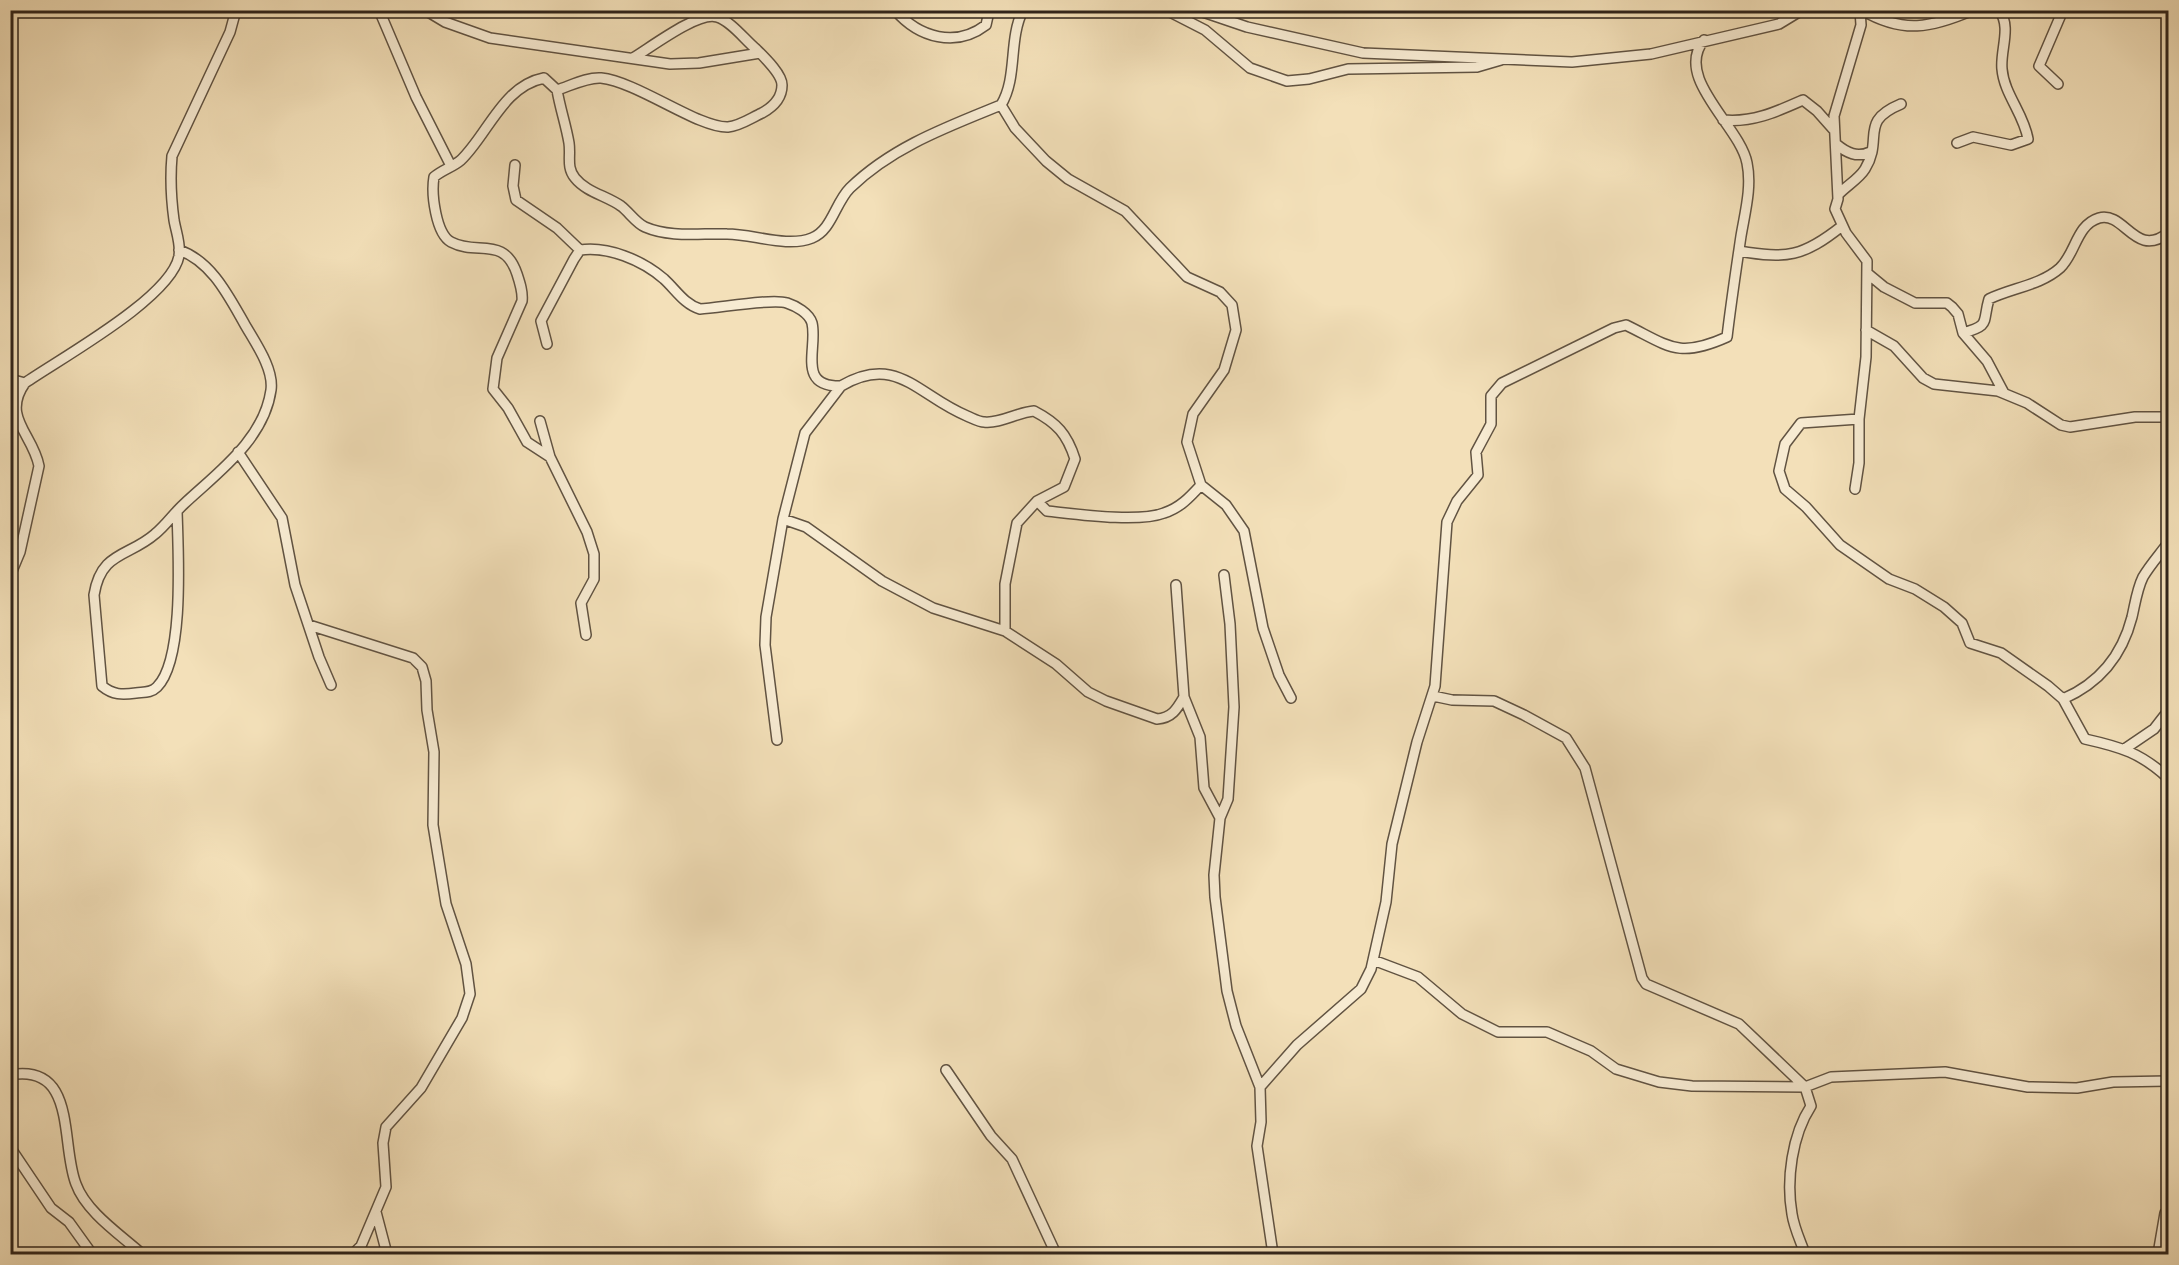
<svg xmlns="http://www.w3.org/2000/svg" width="2179" height="1265" viewBox="0 0 2179 1265" font-family="'IM FELL Great Primer',serif">
<style>
.lines{fill:none;stroke-linecap:round;stroke-linejoin:round}
.street-casing{stroke:#615342;stroke-width:12}
.street{stroke:#f7ebd2;stroke-width:9}
</style>
<rect width="100%" height="100%" fill="#f3e0b9"/>
<filter id="stains"><feTurbulence type="fractalNoise" baseFrequency=".00333" numOctaves="4"/><feColorMatrix values="0 0 0 0 .2 0 0 0 0 .09 0 0 0 0 .02 0 0 0 .5 -.17"/></filter>
<radialGradient id="worn" r=".72"><stop offset=".6" stop-color="#630" stop-opacity="0"/><stop offset="1" stop-color="#630" stop-opacity=".3"/></radialGradient>
<g class="lines">
<defs>
<path id="street" d="M379 10 416 97 451 166
M425 10 445 22 490 38 670 64 699 63 760 53
M895 10C919 38 956 48 986 25L988 16 986 10
M1166 10 1205 30 1250 68 1287 81 1309 79 1348 69 1477 67 1501 60
M1197 10 1247 27 1363 53 1572 62 1651 54 1779 24 1802 10
M1862 10C1903 34 1931 28 1973 10
M2058 84 2039 66 2063 10
M557 90C570 86 587 77 601 78 638 82 698 128 728 127 740 126 751 118 762 113 773 107 782 98 782 85 782 74 764 57 756 49 745 40 731 21 717 17 698 11 650 48 633 58
M1001 105 1015 128 1046 161 1068 179 1125 211 1187 277 1220 292 1232 305 1236 330 1224 370 1193 414 1187 442 1201 485 1226 505 1244 531 1263 628 1279 675 1291 698
M1723 120C1752 123 1776 112 1803 100L1817 111 1833 129
M1957 143 1973 137 2011 145 2028 139C2024 114 2004 94 2002 69 2000 50 2012 27 1999 10
M1836 144C1847 153 1857 158 1870 152
M515 165 513 186 516 200 557 228 580 250
M1838 195C1846 186 1859 179 1865 169 1884 138 1858 122 1901 104
M1739 251C1787 259 1803 257 1842 226
M1867 273 1884 287 1915 303H1947L1952 307 1958 314 1963 333 1987 361 2004 393
M1866 330 1894 346 1923 378 1934 384 1998 391 2027 403 2061 425 2070 427 2135 417H2168
M1963 333C1991 325 1982 323 1989 299 2012 288 2041 285 2060 268 2076 253 2076 225 2099 218 2125 211 2135 259 2168 233
M547 344 541 321 574 259 580 250C608 246 642 260 664 279 676 290 684 304 700 309 719 308 773 298 787 303 796 306 809 313 812 323 818 348 796 387 841 386
M10 379 25 383
M1859 419 1801 423 1785 444 1779 471 1785 489 1806 507 1840 545 1889 579 1915 589 1944 607 1962 623 1970 643 2001 653 2048 686 2063 699 2085 739C2121 747 2141 753 2168 778
M540 421 550 457 587 532 594 554V579L581 603 586 635
M238 452 282 518 295 585 319 657 331 685
M550 457 527 442 508 408 493 389 497 358 522 301C523 292 520 283 517 274 504 235 477 256 451 242 436 234 431 194 434 177 442 170 453 167 461 160 488 134 503 86 544 78L557 90C560 108 566 125 569 143 571 156 566 167 575 178 586 192 607 196 621 206 629 212 636 223 645 227 670 238 701 233 727 234 753 234 787 248 812 238 832 230 835 203 850 188 892 147 947 127 1001 105 1018 77 1008 40 1023 10
M1855 489 1859 463V419L1866 357 1867 261 1846 233 1835 209 1838 199 1834 116 1861 25 1860 10
M1037 501 1047 511C1076 514 1138 523 1164 513 1180 508 1190 497 1201 485
M177 511C178 550 185 659 157 687 151 693 144 692 136 693 122 695 113 695 102 686L94 595C101 551 129 557 155 534 166 525 174 513 184 504 217 473 264 440 271 390 274 368 254 341 244 323 228 295 211 261 179 250
M783 519 806 527 882 581 933 608 1005 631 1056 664 1088 692 1106 701 1157 719C1172 718 1177 709 1184 697
M1224 575 1230 624 1234 707 1228 799 1220 818 1214 875 1215 897 1227 991 1236 1026 1260 1087 1261 1122 1257 1146 1273 1254
M10 576 20 552 39 466C33 434 1 417 25 383 61 358 171 298 179 256 181 244 176 232 174 220 171 198 170 178 172 156L230 32 236 10
M1176 585 1184 697 1200 737 1204 788 1220 818
M309 625 413 658 422 667 426 681 427 710 434 752 433 825 446 904 466 964 470 994 462 1018 421 1088 386 1127 383 1143 386 1187 361 1246 353 1254
M1433 696 1452 700 1494 701 1524 715 1566 738 1585 768 1642 978 1646 984 1739 1024 1805 1087 1811 1106C1792 1135 1786 1180 1792 1214 1794 1228 1801 1242 1805 1254
M2063 699C2100 683 2122 656 2132 617 2135 604 2137 589 2143 577 2150 565 2160 554 2168 543
M777 740 765 645 766 617 783 519 805 433 841 386C897 353 918 396 967 416 972 418 979 422 984 422 1000 424 1018 412 1034 411 1057 423 1067 434 1075 459L1064 487 1037 501 1017 523 1005 584V631
M2126 748 2154 729 2168 711
M1373 960 1418 977 1462 1014 1498 1032H1547L1591 1051 1616 1069 1659 1082 1692 1086 1805 1087 1831 1077 1945 1072 2028 1087 2077 1088 2113 1082 2168 1081
M946 1070 991 1136 1012 1159 1056 1254
M10 1075C78 1063 60 1144 76 1184 86 1212 121 1235 142 1254
M1260 1087 1297 1045 1361 989 1371 969 1386 902 1392 844 1417 742 1435 686 1447 522 1457 501 1478 475 1476 452 1491 424V396L1502 383 1614 328 1626 325C1669 346 1678 359 1727 337 1731 303 1736 270 1741 236 1745 212 1752 187 1747 163 1740 126 1673 78 1704 40
M10 1147 51 1208 69 1222 92 1254
M376 1212 387 1254
M2158 1254 2165 1213"/>
</defs>
<use href="#street" class="street-casing"/>
<use href="#street" class="street"/>
</g>
<rect width="2179" height="1265" fill="none" stroke="#f3e0b9" stroke-width="36"/>
<rect x="12" y="12" width="2155" height="1241" fill="none" stroke="#30241b" stroke-width="3"/>
<rect x="18" y="18" width="2143" height="1229" fill="none" stroke="#30241b" stroke-width="1.5"/>
<rect width="100%" height="100%" filter="url(#stains)"/>
<rect width="100%" height="100%" fill="url(#worn)"/>
</svg>
